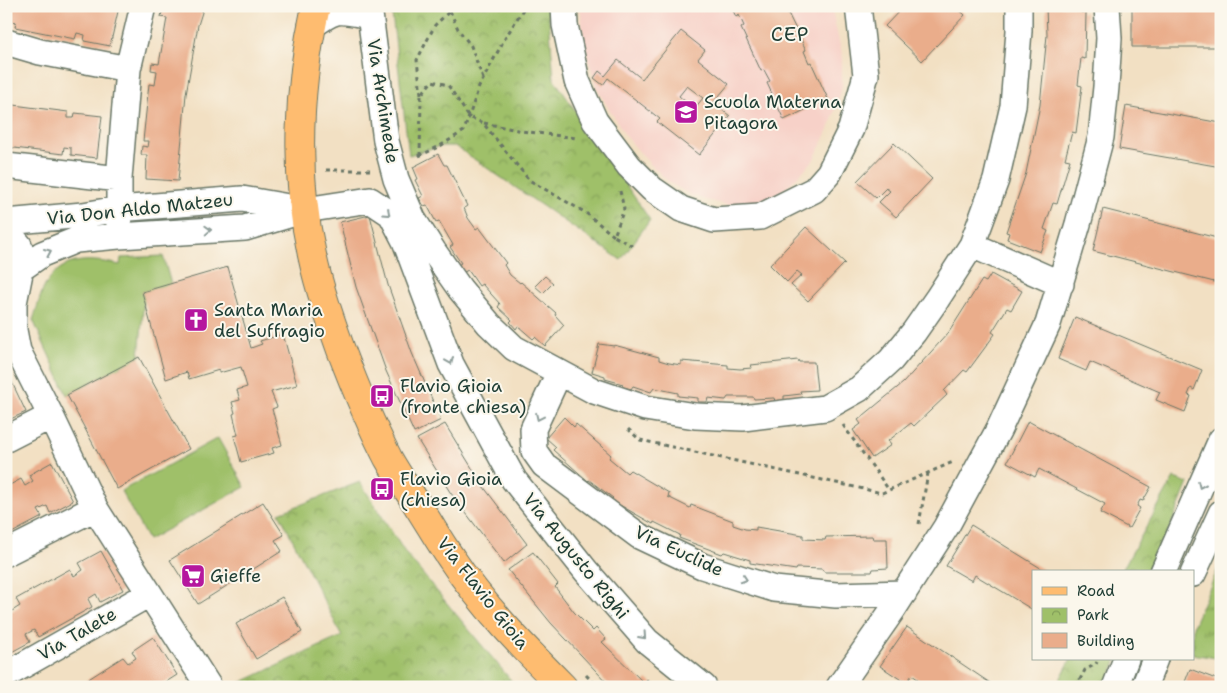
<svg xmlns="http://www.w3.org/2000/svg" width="1227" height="693" viewBox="0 0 1227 693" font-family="'Shantell Sans',sans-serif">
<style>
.built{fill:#f7d1c8}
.grass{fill:url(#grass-tufts);stroke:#5f7e4e}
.park{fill:url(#park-crowns);stroke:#5f7e4e}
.pitch{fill:#9fc069;stroke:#5f7e4e}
.building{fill:#eaad8b;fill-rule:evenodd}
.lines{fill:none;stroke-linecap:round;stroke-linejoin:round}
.minor-casing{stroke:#697666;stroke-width:28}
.major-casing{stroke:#697666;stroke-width:30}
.path{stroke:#697666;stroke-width:3;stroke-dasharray:4 4;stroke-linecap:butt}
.minor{stroke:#fff;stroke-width:25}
.major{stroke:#febc70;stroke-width:28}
.oneway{stroke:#8f9e9a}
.labels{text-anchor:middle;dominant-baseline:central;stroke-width:4;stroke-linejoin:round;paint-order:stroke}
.street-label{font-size:18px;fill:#1f3d34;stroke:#fbf7ec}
.poi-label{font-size:18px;fill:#1f3d34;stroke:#fbf7ec;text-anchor:start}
.quarter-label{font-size:20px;letter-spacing:1px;fill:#1f3d34;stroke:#fbf7ec}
</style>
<defs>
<pattern id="grass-tufts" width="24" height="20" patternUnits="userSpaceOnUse" patternTransform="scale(1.25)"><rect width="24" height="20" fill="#9fc069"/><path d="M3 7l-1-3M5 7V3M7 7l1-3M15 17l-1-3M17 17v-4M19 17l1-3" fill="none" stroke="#819d57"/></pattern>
<pattern id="park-crowns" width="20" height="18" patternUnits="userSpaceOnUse" patternTransform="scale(1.25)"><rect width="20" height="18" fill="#9fc069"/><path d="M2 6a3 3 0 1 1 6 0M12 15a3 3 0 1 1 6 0" fill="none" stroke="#819d57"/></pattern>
</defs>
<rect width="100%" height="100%" fill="#fbf7ec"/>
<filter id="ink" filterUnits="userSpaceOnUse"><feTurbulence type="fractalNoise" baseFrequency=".02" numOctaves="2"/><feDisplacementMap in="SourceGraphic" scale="10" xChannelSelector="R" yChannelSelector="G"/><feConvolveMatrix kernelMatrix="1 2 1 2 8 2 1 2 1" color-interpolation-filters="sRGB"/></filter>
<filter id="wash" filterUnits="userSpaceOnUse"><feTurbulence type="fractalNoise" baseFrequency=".0096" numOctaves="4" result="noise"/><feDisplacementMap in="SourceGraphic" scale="20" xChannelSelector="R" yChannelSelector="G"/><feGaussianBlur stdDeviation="1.12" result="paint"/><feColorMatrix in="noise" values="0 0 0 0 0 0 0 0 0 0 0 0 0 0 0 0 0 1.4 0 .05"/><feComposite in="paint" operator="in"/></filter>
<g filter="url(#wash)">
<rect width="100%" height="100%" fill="#f2e0c3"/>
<path class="built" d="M580 6H831L842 54V87L830 127 813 161 788 186 778 194 752 204 727 205 706 200 691 195 670 183 649 163 625 135 597 89 584 43Z"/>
<path class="grass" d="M1221 562V659L1193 654V626Z"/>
<path class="park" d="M391 6H548L554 79 650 220 621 260 455 146H440L409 155Z
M1174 478 1188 483 1152 572H1121Z
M360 482 406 554 514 684 510 687H231L342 636 279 513Z
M1071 659H1117L1106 687H1056Z"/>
<path class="pitch" d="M163 256 171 284 142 292 144 299 139 357 67 395 33 320C37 309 40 294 46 284 63 255 93 259 120 265L121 258Z
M218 438 245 487 148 540 121 491Z"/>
<g id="blocks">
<path class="building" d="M6 6H85L91 8 92 6 119 7 110 46 84 41 85 35 77 33 75 39 15 27 16 22 6 20Z
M170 6H204L198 25 186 94 178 181 146 179 147 155H141L142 146 148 147 149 141H143L149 84 155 85 157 71 151 70 152 63 159 64 167 18 161 17 163 7 169 9Z
M731 6 785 7 806 50 804 51 809 63 811 62 828 99 784 120 767 83 770 81 764 70 761 71 741 28 744 26 739 15 736 17Z
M910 6H955L965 15 922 61 885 26 902 8 905 11Z
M1046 6H1081V12L1086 13 1085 59 1081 58 1078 85 1082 86 1076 133 1072 132 1065 159 1070 160 1057 204 1053 203 1044 229 1048 231 1040 252 1007 239 1009 233 1006 232 1026 173 1040 105 1047 35Z
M1132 6H1221V47H1132Z
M681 31 705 50 698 59 729 84 713 103 730 116 699 155 657 122 660 119 608 78 603 85 594 78 599 71 605 76 618 60 642 79ZM687 86 703 98 694 109 679 96Z
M6 104 68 112V118H74L75 113 102 116 97 158 71 155V148L64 147 63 154 6 147Z
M1126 106 1221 123V167L1119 149Z
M894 143 932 179 896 217 879 202 890 191 886 188 876 198 857 181Z
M438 154 444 165H447L467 206 464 208 468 218 476 229 479 227 506 263 504 265 510 275 520 283 521 282 556 313 555 315 564 325 545 346 535 337 533 339 518 326 516 329 510 322 512 320 498 307 500 304 482 284 479 286 468 270 464 272 458 265 461 263 450 247 453 245 439 221 436 222 427 205 424 206 419 198 423 196 415 180 418 179 413 167Z
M1103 209 1221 239 1219 263H1221V270L1218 283 1093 251Z
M370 215 388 285 412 353 441 420 414 433 386 371 356 287 340 222Z
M806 227 845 263 808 301 791 285 802 275 797 271 787 282 770 265Z
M228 267 251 348 262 344 260 341 283 334 297 385 271 392 277 407 272 409 282 445 272 448 274 453 241 462 234 436 238 435 233 414 235 413 232 402 240 400 237 390 247 387 241 367 219 373V370L189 379 187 372 166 379 142 292Z
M991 274 1022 291 1011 310 1007 308 992 332 995 334 967 372 964 370 944 391 947 395 914 426 911 423 888 441 891 445 872 458 853 430 861 424 858 420 903 383 949 332 982 280 986 282Z
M545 276 553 283 543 293 535 286Z
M1075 317 1202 370 1194 390 1191 388 1188 395 1191 396 1185 412 1156 400 1160 392 1090 362 1086 371 1058 359Z
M599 344 614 346V345L659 357V360L669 363 681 365V361L728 365V368L740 369 752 368 751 365 798 360 799 362H814L817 390 800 391 801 394 784 396V400L775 401 774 398 754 399 753 397H728L726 400 708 398 707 402H698V398L678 396V393L654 388 651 392 633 386 631 389 622 387 623 384 605 379V376L592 372Z
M139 357 189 449 117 489 67 395Z
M8 374 26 412 6 421V375Z
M564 417 574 427 576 424 611 455 609 458 627 473 630 470 669 493 668 497 690 508 691 505 733 521V525L745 529 756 530V527L803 535V539L825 540 826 537 872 536 873 539H887L888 568 873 569 872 572H824L822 569 797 568 796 570 750 563V560L724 552 722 554 679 538 680 535 654 522 653 524 611 500 613 498 589 480 588 481 553 450 556 447 546 438Z
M1028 421 1151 487 1143 501 1140 500 1137 506 1140 508 1129 528 1100 513 1105 504 1039 469 1035 477 1007 462Z
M445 424 483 486 527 544 504 563 450 492 417 439Z
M52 462 73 501 50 513 47 506 38 510 42 517 6 536V487L21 479 25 486 33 481 29 475Z
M263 502 284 535 275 540 282 551 198 604 170 560Z
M971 525 1047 572H1033V610L975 575 972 581 946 566Z
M101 551 123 590 100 602 96 594 88 599 92 607 38 637 34 630 26 634 30 642 6 655V602L12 611 20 606 16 599 70 569 74 576 83 570 79 563Z
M533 552 558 584 555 587 574 612 593 631 596 628 606 639 602 642 644 683 647 679 656 687H611L551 623 508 570Z
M282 597 302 632 256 659 236 624Z
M907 627 996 687H929L912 675 906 683 880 666Z
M153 637 177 675 158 687H154L151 682 144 687H76L123 657 128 663 136 658 132 651Z
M1190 669 1221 681V687H1183Z"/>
</g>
</g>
<g filter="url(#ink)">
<use href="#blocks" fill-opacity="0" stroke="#697666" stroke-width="1"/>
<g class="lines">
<defs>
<path id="minor" d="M369 6 386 141 396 179 413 219 434 252 460 289 489 324 514 348 594 391 645 408 695 416 743 418 825 408 859 389 891 360 914 332 937 299 972 245 996 180 1013 106 1019 31V6
M564 6 565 25 577 81 595 121 629 166 652 189 681 209 714 220 760 217 814 190 829 173 851 129 866 75 858 6
M311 27C337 7 339 10 370 16
M6 42 40 52 128 69
M6 166 119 179
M6 222 83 215 118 209 242 199 300 209
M119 226V179L128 69 143 6
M6 230 19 245 23 258 14 303V330L18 351
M972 245 1061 284
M6 277 19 270 42 254 76 240 119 236 245 228 305 210 370 200 391 214 405 241 451 364 514 480 586 571 647 641 704 687
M6 334 18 351 51 416 95 508 209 687
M559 373 533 429 534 451 544 465 639 536 702 566 774 589 836 595 904 593
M6 439 51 416
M6 553 95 508
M1163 572 1221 440
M1193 574 1221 513
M6 675 149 594
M839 687 894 608 946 527 999 429 1048 324 1078 224 1101 137 1106 87 1109 38 1107 6
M1115 687 1126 659
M1144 687 1155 659"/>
<path id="major" d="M316 6C298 87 294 174 312 255 319 288 330 319 341 350 355 387 370 423 388 458 397 474 408 490 418 506 429 523 439 541 451 558 482 605 523 647 563 687"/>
</defs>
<use href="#minor" class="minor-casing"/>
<use href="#major" class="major-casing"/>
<path class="path" d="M450 11 458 29 471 46 483 79
M421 94 417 60 435 25 450 11 449 6
M484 123 522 131 576 138
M419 156 440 146 464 131 479 87 504 40 525 6
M420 156 421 95 432 81 448 85 469 117 483 123 529 180 586 213 614 236
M326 170H370
M620 191 624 209 614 236 632 246
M843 425 889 490
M628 429 640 440 882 493 953 462
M919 524 928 473
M586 675 598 687
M1076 687 1085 670 1096 664 1097 662"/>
<use href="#minor" class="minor"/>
<use href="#major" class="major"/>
</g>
<defs><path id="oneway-chevron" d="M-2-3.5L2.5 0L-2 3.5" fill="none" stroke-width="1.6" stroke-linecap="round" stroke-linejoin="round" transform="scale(1.25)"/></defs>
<g class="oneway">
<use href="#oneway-chevron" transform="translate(387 213) rotate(42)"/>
<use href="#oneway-chevron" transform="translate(208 230) rotate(-3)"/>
<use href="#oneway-chevron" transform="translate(48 252) rotate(-24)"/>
<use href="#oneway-chevron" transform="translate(450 361) rotate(67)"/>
<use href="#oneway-chevron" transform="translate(539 417) rotate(115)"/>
<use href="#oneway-chevron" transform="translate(1201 485) rotate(114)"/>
<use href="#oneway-chevron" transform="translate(744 579) rotate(18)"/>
<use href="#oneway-chevron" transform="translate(643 636) rotate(48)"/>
</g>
</g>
<defs>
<symbol id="school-square" viewBox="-11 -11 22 22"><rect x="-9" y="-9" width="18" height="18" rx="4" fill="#b5179e" stroke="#fbf7ec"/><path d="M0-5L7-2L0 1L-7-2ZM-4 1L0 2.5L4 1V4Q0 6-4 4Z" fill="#fff"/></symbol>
<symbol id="church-square" viewBox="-11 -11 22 22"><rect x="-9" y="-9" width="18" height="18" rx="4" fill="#b5179e" stroke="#fbf7ec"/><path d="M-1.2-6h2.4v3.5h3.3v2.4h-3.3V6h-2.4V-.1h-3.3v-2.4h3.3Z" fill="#fff"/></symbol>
<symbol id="bus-square" viewBox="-11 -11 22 22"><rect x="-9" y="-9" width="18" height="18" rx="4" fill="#b5179e" stroke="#fbf7ec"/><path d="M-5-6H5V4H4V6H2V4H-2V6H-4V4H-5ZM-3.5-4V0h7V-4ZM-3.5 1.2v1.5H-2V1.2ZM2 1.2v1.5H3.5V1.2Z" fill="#fff"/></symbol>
<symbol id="supermarket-square" viewBox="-11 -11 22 22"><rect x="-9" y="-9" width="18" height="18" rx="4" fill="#b5179e" stroke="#fbf7ec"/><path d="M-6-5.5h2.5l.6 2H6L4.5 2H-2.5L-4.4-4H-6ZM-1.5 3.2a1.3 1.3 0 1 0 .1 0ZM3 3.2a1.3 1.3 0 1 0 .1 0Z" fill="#fff"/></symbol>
</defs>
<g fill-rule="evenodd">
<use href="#school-square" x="672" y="98" width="28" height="28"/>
<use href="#church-square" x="182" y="306" width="28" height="28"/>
<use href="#bus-square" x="368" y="382" width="28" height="28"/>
<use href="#bus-square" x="368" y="475" width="28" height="28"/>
<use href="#supermarket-square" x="179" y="562" width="28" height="28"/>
</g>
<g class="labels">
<g class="street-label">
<text transform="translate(383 101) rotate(81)">Via Archimede</text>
<text transform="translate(140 209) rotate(-6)">Via Don Aldo Matzeu</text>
<text transform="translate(679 551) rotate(25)">Via Euclide</text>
<text transform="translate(576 556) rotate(51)">Via Augusto Righi</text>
<text transform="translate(483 593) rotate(52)">Via Flavio Gioia</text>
<text transform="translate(77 634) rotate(-30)">Via Talete</text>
</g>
<g class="poi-label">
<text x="704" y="102">Scuola Materna<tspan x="704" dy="21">Pitagora</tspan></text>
<text x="214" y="310">Santa Maria<tspan x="214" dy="21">del Suffragio</tspan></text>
<text x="400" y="386">Flavio Gioia<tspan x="400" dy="21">(fronte chiesa)</tspan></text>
<text x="400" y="479">Flavio Gioia<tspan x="400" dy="21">(chiesa)</tspan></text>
<text x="210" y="576">Gieffe</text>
</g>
<g class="quarter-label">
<text x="790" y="34">CEP</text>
</g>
</g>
<rect width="1227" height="693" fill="none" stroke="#fbf7ec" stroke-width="25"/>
<rect x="1032" y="570" width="162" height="90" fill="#fbf7ec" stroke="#a3ada2"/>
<rect x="1042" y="587" width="25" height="8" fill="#febc70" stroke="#a3ada2"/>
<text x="1077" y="596" font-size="15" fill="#1f3d34">Road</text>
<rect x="1042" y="608" width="25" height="15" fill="url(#park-crowns)" stroke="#a3ada2"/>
<text x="1077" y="620" font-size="15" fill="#1f3d34">Park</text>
<rect x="1042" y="633" width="25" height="15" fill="#eaad8b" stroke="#a3ada2"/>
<text x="1077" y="646" font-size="15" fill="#1f3d34">Building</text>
</svg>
